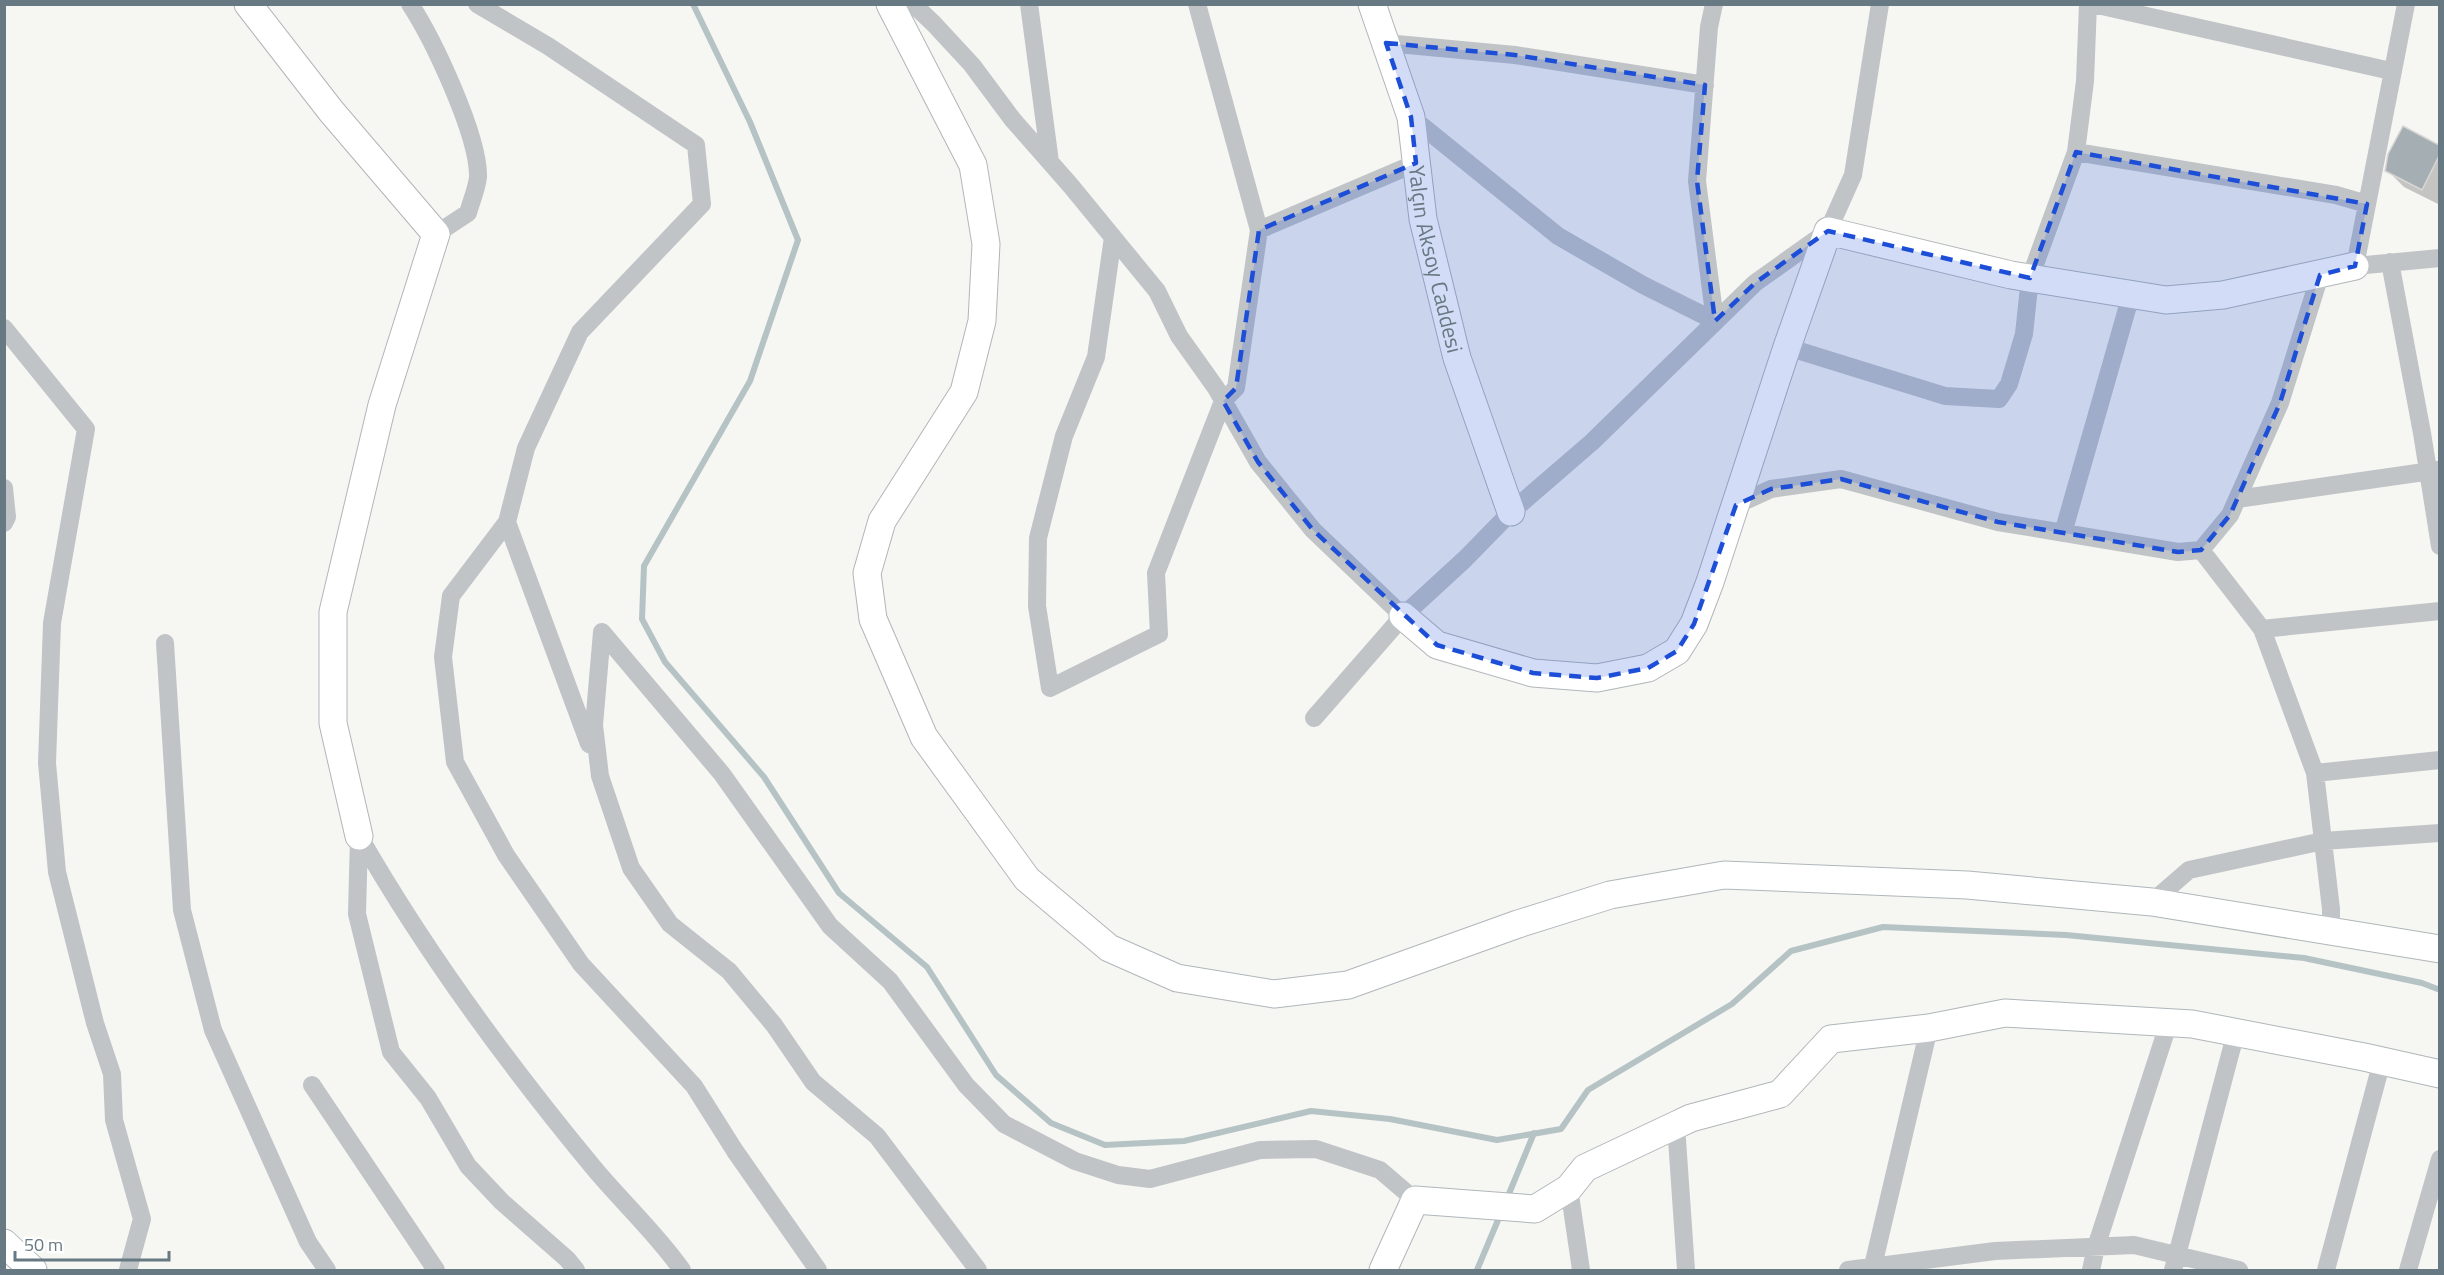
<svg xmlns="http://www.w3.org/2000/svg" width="2444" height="1275" viewBox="0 0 2444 1275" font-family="'Titillium Web',sans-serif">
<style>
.shadow{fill:#0003}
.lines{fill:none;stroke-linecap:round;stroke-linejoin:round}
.stream{stroke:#b5c3c5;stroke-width:6}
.building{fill:#a5aeb2;stroke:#d8d7d6;stroke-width:1.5}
.secondary-casing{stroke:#b0b6ba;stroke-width:29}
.street{stroke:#c0c4c7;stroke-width:18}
.secondary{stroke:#fff;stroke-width:27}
.marked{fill:#1d4ed8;fill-opacity:0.2;stroke:#1d4ed8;stroke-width:4.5;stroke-dasharray:12 8;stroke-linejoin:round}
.labels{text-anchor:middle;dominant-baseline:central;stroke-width:6;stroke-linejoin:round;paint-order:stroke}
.street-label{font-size:22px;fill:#677982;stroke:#fff}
</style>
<rect width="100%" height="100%" fill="#f6f6f3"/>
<path class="shadow" d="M2403 128 2440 147V205L2404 187 2387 170Z"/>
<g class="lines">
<path class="stream" d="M693 4 750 122 798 240 750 381 644 566 642 619 665 662 764 777 839 893 927 967 996 1075 1051 1123 1105 1145 1184 1141 1311 1111 1390 1119 1497 1140 1561 1129 1588 1090 1732 1004 1791 951 1883 927 2066 935 2304 958 2422 983 2440 990
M1506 1201 1534 1133
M1477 1270 1501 1213"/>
</g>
<path class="building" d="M2403 126 2439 145V156L2422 190 2385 171 2388 154Z"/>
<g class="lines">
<defs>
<g id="secondary">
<path d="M248 4 331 111 436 234 382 405 333 612V723L359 836"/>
<path d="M890 4 973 165 986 244 982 321 964 392 882 521 867 573 873 619 924 737 1027 879 1109 948 1177 978 1274 994 1348 985 1518 924 1610 895 1724 875 1967 885 2152 902 2440 949"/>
<path id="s1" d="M1372 4 1411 117 1423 219 1457 358 1511 512"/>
<path d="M1403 616 1437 645 1533 673 1597 678 1648 668 1677 651 1694 624 1710 582 1787 347 1828 231 2011 275 2166 300 2223 295 2355 266"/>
<path d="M4 1243 33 1270"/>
<path d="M1383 1270 1415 1200 1535 1209 1569 1188 1585 1168 1676 1125 1691 1118 1780 1094 1831 1039 1929 1028 2005 1013 2192 1024 2364 1057 2440 1074"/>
</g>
</defs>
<use href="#secondary" class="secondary-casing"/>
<path class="street" d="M410 4C433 39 479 136 478 177 477 188 471 202 468 213L436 234
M477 4 548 46 696 145 702 204 580 332 526 448 507 522 589 744
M913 4 934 24 972 65 1013 120 1071 186 1157 291 1179 336 1216 388 1258 462 1313 530 1403 616
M1029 4 1050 162
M1197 4 1259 230
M1714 4 1709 27 1697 181 1715 321
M2093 4 2391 71
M2406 4 2355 266 2440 258
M1386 43 1515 55 1705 85
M1411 117 1558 236 1643 285 1715 321
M2076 152 2336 195 2367 204
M1113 237 1096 357 1064 436 1038 538 1037 606 1050 688 1159 634 1156 573 1223 401 1236 388 1259 230 1416 163
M2390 262 2422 433 2440 546
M4 328 86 429 52 623 47 763 57 872 95 1023 112 1074 114 1120 142 1219 128 1270
M1787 347 1945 396 1999 399 2009 384 2024 334 2030 278 2076 152 2085 81 2088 4
M4 488 7 517 4 523
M2237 499 2438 470
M1736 505 1771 489 1841 479 1998 522 2178 552 2201 550 2230 515 2280 403 2320 275
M507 522 451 596 443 657 455 762 506 855 581 964 694 1086 735 1151 818 1270
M2063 533 2131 295
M2201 550 2262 629 2315 773 2331 909V930
M2262 629 2440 611
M165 643 182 910 213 1030 308 1242 327 1270
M1314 718 1403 616 1465 559 1511 512 1592 442 1755 283 1828 231 1853 175 1880 4
M2315 773 2440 760
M359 836C426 953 507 1063 593 1167 622 1202 656 1233 682 1270
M359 838 357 914 391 1052 428 1098 468 1166 502 1202 567 1259 576 1270
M2152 902 2189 870 2323 841 2440 833
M312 1085 436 1270
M1676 1125 1686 1270
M1569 1188 1581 1270
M978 1270 877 1136 813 1082 774 1025 729 971 670 924 631 868 600 776 594 725 602 632 722 774 830 926 890 981 966 1085 1004 1124 1075 1161 1118 1175 1150 1179 1260 1150 1316 1149 1380 1170 1415 1200
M1848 1270 1995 1251 2134 1245 2239 1270
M1872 1270 1929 1028
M2091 1270 2096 1247 2169 1022
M2173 1270 2236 1032
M2326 1270 2382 1061
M2408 1270 2440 1159"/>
<use href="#secondary" class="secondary"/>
</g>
<path class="marked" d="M1386 43 1515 55 1705 85 1697 181 1715 321 1755 283 1828 231 2030 278 2076 152 2367 204 2355 266 2320 275 2280 403 2230 515 2201 550 2178 552 1998 522 1841 479 1771 489 1736 505 1694 624 1677 651 1648 668 1597 678 1533 673 1437 645 1313 530 1258 462 1223 401 1236 388 1259 230 1416 163 1411 117Z"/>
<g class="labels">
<g class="street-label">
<text stroke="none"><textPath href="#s1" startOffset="264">Yalçın Aksoy Caddesi</textPath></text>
</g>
</g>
<rect width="2444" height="1275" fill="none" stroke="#677982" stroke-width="12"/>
<path d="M15 1251v9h154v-9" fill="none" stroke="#677982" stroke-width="3"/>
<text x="24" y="1251" font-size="18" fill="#677982" stroke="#ffffff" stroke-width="4.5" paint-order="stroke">50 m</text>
</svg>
